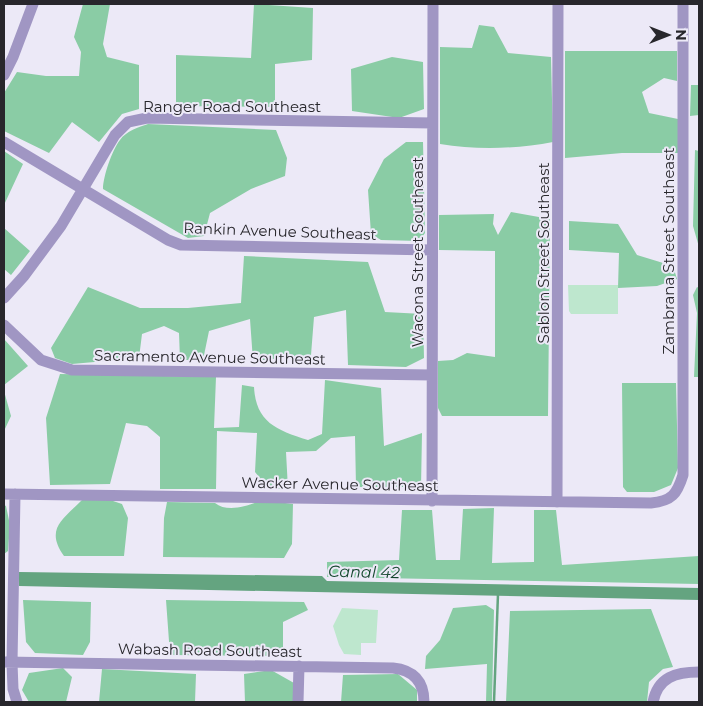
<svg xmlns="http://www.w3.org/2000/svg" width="703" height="706" viewBox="0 0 703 706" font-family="Montserrat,sans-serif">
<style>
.green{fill:#bee7ce}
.forest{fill:#8acca5}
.water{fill:#64a480}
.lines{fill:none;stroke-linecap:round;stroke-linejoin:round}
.stream{stroke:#64a480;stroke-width:2.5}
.street{stroke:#a096c3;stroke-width:11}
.labels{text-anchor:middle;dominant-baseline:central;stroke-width:4;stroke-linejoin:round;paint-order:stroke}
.street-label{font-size:15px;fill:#28272c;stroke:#ece9f7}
.water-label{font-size:16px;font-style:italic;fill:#13462d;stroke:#ece9f7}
</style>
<rect width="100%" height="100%" fill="#ece9f7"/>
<path class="green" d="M568 285H618V314H571L569 311Z
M342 608 378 610 376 643H361V655L344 654 339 645 333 626Z"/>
<path class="forest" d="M83 4H110L103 44 107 57 139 65V109L122 114 99 142 72 122 49 153 4 131V93L17 72 46 76H79L81 52 74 37Z
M254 4 313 8 312 60 275 64V107L176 106V55L251 58Z
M479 25 494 27 508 53 551 57 553 142C517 149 476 150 440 144V47L472 48Z
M565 51H677V81L664 78 642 92 649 113 678 119V153H622L565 158Z
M392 57 423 62 424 109 399 118 352 111 351 69Z
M691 85H699V115L690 116Z
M148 124 276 130 287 158 285 176 251 189 210 213 204 236 188 238 103 189C103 177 112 150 120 140 126 131 139 127 148 124Z
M406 142H423L425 233 419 241 381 240 371 234 368 190 384 159Z
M695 150 699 151V247L693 226Z
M4 151 23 164 4 205Z
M511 212 550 219 548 416H442L438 408V361L453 360 467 353 495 357V251L439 250V215L494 214 493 224 498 235Z
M569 221 618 224 637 255 673 266 677 279 657 286 618 288 619 253 569 250Z
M4 228 30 251 11 275 4 269Z
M244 256 368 262 385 312 423 314 424 358 406 367 348 365 346 310 314 317 311 355 253 361 250 319 209 331 203 360H180L179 333 164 326 142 334 139 358 72 364 55 358 51 348 88 287 140 308H188L241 303Z
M697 287 699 288V377H694L697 313 693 295Z
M4 339 28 366 4 385Z
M60 374 216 377 214 428 239 427 242 385 254 387C256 422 276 430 308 440L322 434 325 380 381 388 384 446 422 433 421 487H356L355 436 331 438 316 451 286 452 288 489H269L255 472 257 433 217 431 216 489H160V437L147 426 126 423 110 484 50 485 46 418Z
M622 383H676L678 468 671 485 654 492H627L623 487Z
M4 391 11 416 4 431Z
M104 498 122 504 128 518 124 556H64C45 529 62 520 82 500Z
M262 500 293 504 292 544 284 558 163 557 164 518 167 502 215 503C227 513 249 506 262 500Z
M4 505 6 506 10 525 8 551 4 554Z
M494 508 492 563 534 562V510H556L562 565 699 556V584L327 577V562L399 560 402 510H432L436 560H460L463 509Z
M23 600 91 602 90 642 83 655 35 653 26 642Z
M166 600 304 602 308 610 283 622V656L170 655Z
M486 605 494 610 492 702H486L487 664 425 669 426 656 440 640 453 608Z
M651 609 673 667 663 669 649 682 647 702H506L510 611Z
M63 668 72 677 66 702H29L22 690 29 673Z
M102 669 196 674 195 702H99Z
M271 670 294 683V702H245L244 674Z
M398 674 417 690V702H341L343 675Z"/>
<path class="water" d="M19 572 322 576 327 581 699 588V600L19 586Z"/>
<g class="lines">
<path class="stream" d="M494 702 498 594"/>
<path class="street" d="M4 75 13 57 33 4
M4 142 168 240 181 245 432 250
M4 298 24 276 61 226 115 135 128 122 147 118 432 123
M4 325 41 360 72 370 432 375
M4 494 651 503C672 501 677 494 683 475V4
M15 494 12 663 13 689 17 702
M432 501 433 4
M557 502 558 4
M4 662 393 668C413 670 424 681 424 702
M298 702 299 666
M653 702C658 677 676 672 699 672"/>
</g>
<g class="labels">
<g class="street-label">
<text x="232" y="106">Ranger Road Southeast</text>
<text transform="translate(280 231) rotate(2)">Rankin Avenue Southeast</text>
<text transform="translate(668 251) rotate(-90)">Zambrana Street Southeast</text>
<text transform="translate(417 252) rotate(-90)">Wacona Street Southeast</text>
<text transform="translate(543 253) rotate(-90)">Sablon Street Southeast</text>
<text transform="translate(210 357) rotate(1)">Sacramento Avenue Southeast</text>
<text transform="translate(340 484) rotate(1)">Wacker Avenue Southeast</text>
<text transform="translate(210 650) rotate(1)">Wabash Road Southeast</text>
</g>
<g class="water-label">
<text transform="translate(364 572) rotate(1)">Canal 42</text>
</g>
</g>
<rect width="703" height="706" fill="none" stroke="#28272c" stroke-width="10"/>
<g transform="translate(668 35) rotate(90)" stroke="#ece9f7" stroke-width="4" paint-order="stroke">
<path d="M0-4L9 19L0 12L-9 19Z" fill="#28272c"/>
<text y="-8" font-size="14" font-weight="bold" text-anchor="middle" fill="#28272c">N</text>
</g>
</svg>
